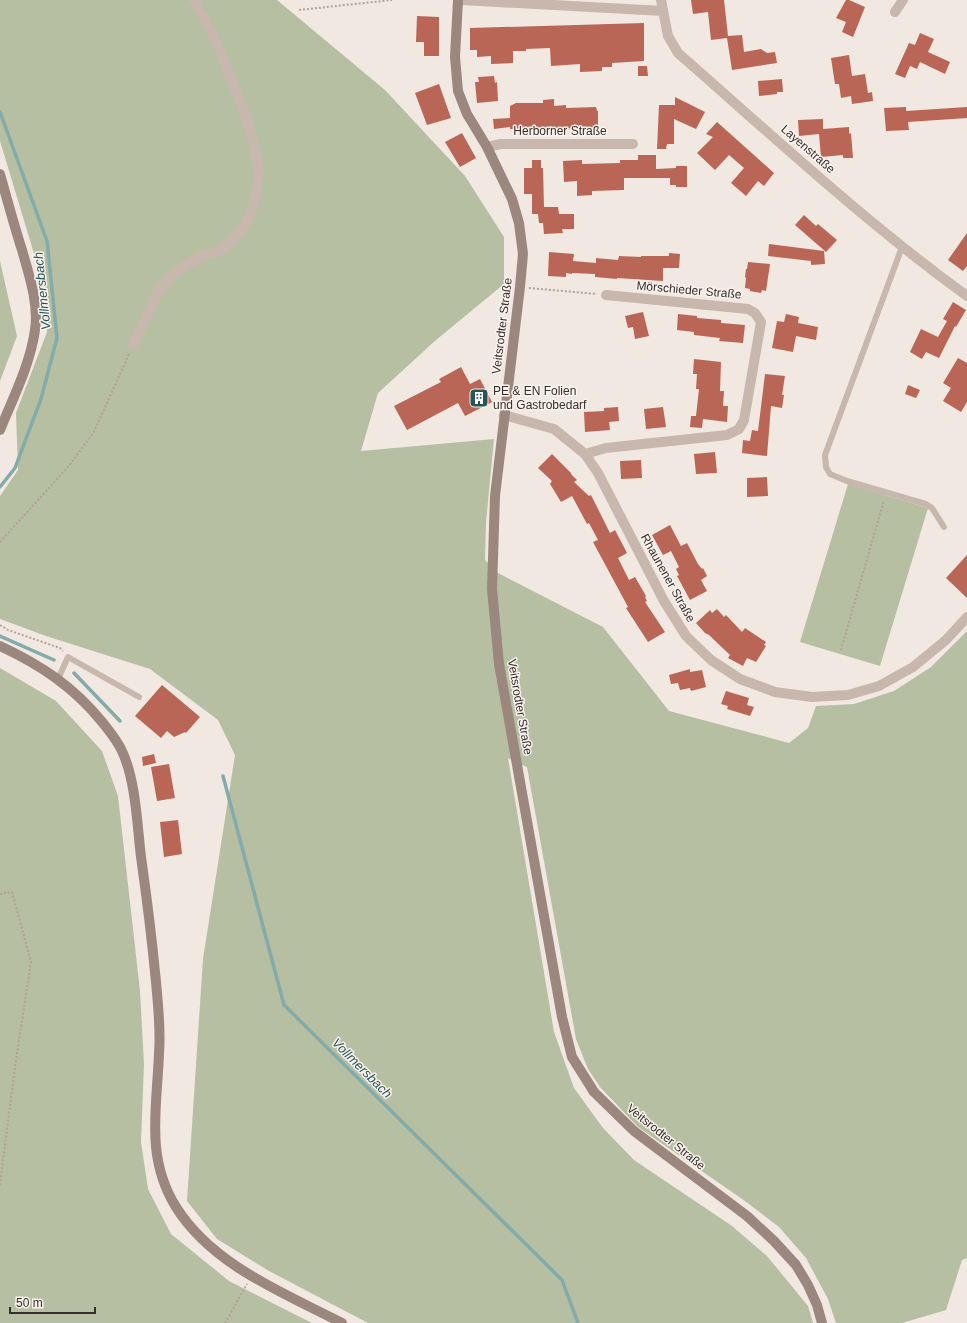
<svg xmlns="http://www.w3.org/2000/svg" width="967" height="1323" viewBox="0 0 967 1323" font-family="Arial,sans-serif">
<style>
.green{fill:#b7bfa2}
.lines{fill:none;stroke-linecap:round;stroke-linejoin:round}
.stream{stroke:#82aba9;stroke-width:3.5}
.building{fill:#ba6656}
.path{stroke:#b4a198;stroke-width:2;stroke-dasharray:2 2;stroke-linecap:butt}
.lane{stroke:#c8b7ad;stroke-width:6}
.street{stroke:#c8b7ad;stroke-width:10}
.secondary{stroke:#9c877f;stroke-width:10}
.labels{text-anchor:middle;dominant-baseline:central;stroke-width:3;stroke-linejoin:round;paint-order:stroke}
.street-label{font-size:12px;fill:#372e2b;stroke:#f9f2ed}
.poi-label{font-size:12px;fill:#372e2b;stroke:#f9f2ed;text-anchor:start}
.water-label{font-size:13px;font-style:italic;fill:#255554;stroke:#f9f2ed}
</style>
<rect width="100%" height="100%" fill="#f1e8e1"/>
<path class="green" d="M0 0H277L385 90 465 176 504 237V284L436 340 378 393 361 451 494 439 486 522 485 560 498 573 603 627 669 711 789 743 808 728 816 706 854 704 894 691 931 667 967 631V1258L962 1260 946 1310 902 1323H836L828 1299 806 1258 779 1227 745 1201 638 1127 600 1087 588 1069 576 1039 527 767 508 758 554 1032 574 1088 603 1128 634 1160 732 1226 767 1256 808 1306 813 1323H368L269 1271 217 1239 187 1201 203 959 235 755 218 720 150 669 46 636 0 619V496L18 470 16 413 47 332 42 280 0 141Z
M0 261 17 336 0 381Z
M848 484 928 508 880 666 800 642Z
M0 668 56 701 102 751 118 796 140 991 144 1064 141 1142 148 1189 171 1234 229 1281 312 1323H0Z"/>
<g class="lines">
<path class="stream" d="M0 112 47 241 57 338 41 399 15 468 0 487
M0 636 54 660
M74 673 120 721
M223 776 284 1005 562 1280 578 1323"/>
</g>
<path class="building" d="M691 0H724L728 36 742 35 744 52 761 49 767 53 775 52 777 63 732 70 727 38 711 40 708 12 693 14Z
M846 0H849L865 7 853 37 842 32 846 22 836 18Z
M417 16 439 17V56H424V42H416Z
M644 23V61L612 63V67H602V71L580 72V64L551 66 550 48 526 49V51H513V63L491 64V56L477 57V50H470V28Z
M920 33 934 39 928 52 950 62 945 74 920 62 917 69 910 66 905 78 895 74 909 43 915 45Z
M849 55 852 76 865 74 868 93 872 92 873 101 852 104 851 96 841 98 839 84H835L831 58Z
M638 66H647L648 76H638Z
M494 76 495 83 497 82 498 101 477 103 475 82H479L478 77Z
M782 79 783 92H777V94L759 96 758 81Z
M439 84 451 118 427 125 415 93Z
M675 97 705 112 696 129 674 119V144H667L666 149H657L659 105H675Z
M554 99V106L566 105V108L596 107 597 111H598V132L574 133V128L538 131V129H510V127L494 129 493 119 510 118V106L516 103H543V100Z
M906 107V111L967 107V118L908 122 909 130 886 131 884 108Z
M823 119V129L849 127V134L851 133 853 158H843V155L821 157 819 134 799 136 798 120Z
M717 122 774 173 764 186 758 181 746 196 731 183 744 168 729 155 715 170 697 153 713 137 706 134Z
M462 133 476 158 460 167 445 142Z
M638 155H656V169L676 168V166H687V187H676V185H670V178H624V190L592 191V195L577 196V181L564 182 563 161 582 160V164L620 163V160H638Z
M532 160H541V168H543L544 207H558L559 214H574V229H562L563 233 544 234 543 223H539L538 214H532V194H524V168H532Z
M804 215 816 226 818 224 837 240 826 252 795 225Z
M967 233V266L963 271 948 260Z
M769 244 824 251 825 264 811 265V261L768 256Z
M549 252 574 254 573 261 596 263V258L618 260 619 256 641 257V256H669V253L680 254 679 268H663V281L617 278V279L595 277V274L572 273V274L566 273V277L548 276Z
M748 262 770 264 766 291 762 290 761 293 750 291V289L745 288 746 278 745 277 746 269H747Z
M953 302 966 310 956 327 955 326 939 358 926 352 922 359 910 352 921 329 938 337 947 321 943 319Z
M643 312 649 336 635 339 633 327 628 328 625 316Z
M678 314 697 316V318L721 320V323L745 325 743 343 719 341 720 338 694 335V332L677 330Z
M786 314 799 317 798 323 818 327 816 340 796 336 793 352 772 348 777 321 784 322Z
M958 358 967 363V402L961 412 943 401 951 388 943 383Z
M694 359 721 362 720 391H724L723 406H728L727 422 703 419 702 428 690 427 691 416H696L699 389H696L697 374H693Z
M461 367 470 384 480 379 492 402 465 416 458 403 407 430 394 406 441 382 439 379Z
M765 374 785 376 782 395H784L782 408 771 406 767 456 742 453 743 440 750 441 752 430 758 431Z
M908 385 920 390 916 398 905 394Z
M618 407 619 421 609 422 610 430 585 432 584 412 604 411V408Z
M663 407 666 427 646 429 644 409Z
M715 452 717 473 696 474 694 454Z
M552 454 571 473V474L577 480 574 482 589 496 591 495 610 533 615 530 627 553 618 558 629 580 635 577 646 596 645 597 647 601 645 602 665 632 648 642 626 608 628 607 593 542 598 540 589 523 587 524 572 496 561 502 550 484 552 481 538 468Z
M641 460 642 478 621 479 620 461Z
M767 477 768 496 747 497V478Z
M670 525 681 546 687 543 698 564 702 569 703 568 707 576 701 580 707 591 690 600 677 576 679 575 676 569 679 567 671 551 663 555 652 535Z
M967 555V598L946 578Z
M717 609 724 617 726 615 742 632 745 628 766 642 764 645 766 646 756 662 747 658 743 666 728 658 730 655 709 635 705 633 696 623 710 610 712 613Z
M690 669V672L702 670 706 687 691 691 690 688 680 690 678 683 671 684 669 675Z
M162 685 200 717 186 733 185 732 174 737 167 731 161 738 135 716Z
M726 691 749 698 747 705 754 707 750 716 727 709 728 706 721 704Z
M154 754 156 763 143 766 142 757Z
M169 764 175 798 157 801 151 767Z
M178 820 182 854 164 857 160 822Z"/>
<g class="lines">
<path class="path" d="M299 10 392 0
M529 288 597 294
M0 542 68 467 94 432 129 354
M0 625 8 630 60 648 63 651
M841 650 884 500
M0 894 12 892 31 962 15 1067 0 1185
M225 1323 247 1284"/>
<path class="lane" d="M902 247 825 455 826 467 830 474 847 481 926 504 932 508 944 527
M58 679 68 657 139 697"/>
<path class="street" d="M462 0 663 11
M661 0 668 36 678 53C773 136 865 222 967 296
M895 12 903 0
M487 147 501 144H633
M133 345 160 288 177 271 199 257 220 250 234 238 245 225 253 208 257 189 259 168 247 119 217 43 194 0
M504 415 554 429 585 454 598 473 664 601 686 636 711 660 740 679 775 692 812 697 848 695 879 686 913 667 946 640 967 617
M585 454 606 448 727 435 739 429 744 420 761 322 755 313 748 309 606 295"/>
<path class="secondary" d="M458 0 455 57 458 91 467 114 487 147 512 199 519 223 523 254 520 287 495 496 492 589 499 664 562 1017 572 1057 594 1092 634 1131 747 1216 774 1241 796 1265 808 1285 817 1305 822 1323
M0 174C7 199 14 225 22 250 29 275 39 304 35 330 30 365 13 398 0 430
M0 646C41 665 74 687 103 723 110 732 117 740 122 751 136 781 137 824 141 857 147 899 152 940 156 982 158 1005 161 1029 159 1053 157 1108 145 1157 176 1207 212 1265 284 1293 342 1323"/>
</g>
<defs>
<symbol id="building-square" viewBox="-11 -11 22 22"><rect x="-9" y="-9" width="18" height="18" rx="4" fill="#255554" stroke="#f9f2ed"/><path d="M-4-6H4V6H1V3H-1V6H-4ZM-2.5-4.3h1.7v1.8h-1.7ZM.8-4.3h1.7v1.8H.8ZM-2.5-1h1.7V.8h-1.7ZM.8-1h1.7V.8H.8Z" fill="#fff"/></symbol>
</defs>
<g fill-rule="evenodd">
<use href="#building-square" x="468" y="387" width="22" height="22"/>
</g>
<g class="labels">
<g class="street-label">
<text x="560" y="131">Herborner Straße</text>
<text transform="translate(808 149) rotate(41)">Layenstraße</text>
<text transform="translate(689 290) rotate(5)">Mörschieder Straße</text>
<text transform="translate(502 326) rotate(-83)">Veitsrodter Straße</text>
<text transform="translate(668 578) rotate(61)">Rhaunener Straße</text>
<text transform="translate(520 707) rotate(80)">Veitsrodter Straße</text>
<text transform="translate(666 1137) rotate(39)">Veitsrodter Straße</text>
</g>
<g class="poi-label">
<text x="493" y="391">PE &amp; EN Folien<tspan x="493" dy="14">und Gastrobedarf</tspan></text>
</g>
<g class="water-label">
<text transform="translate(42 291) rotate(-96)">Vollmersbach</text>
<text transform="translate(362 1068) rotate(45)">Vollmersbach</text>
</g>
</g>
<path d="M10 1307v6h85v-6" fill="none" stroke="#372e2b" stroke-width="2"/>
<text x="16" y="1307" font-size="12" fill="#372e2b" stroke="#f9f2ed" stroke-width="3" paint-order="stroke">50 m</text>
</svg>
